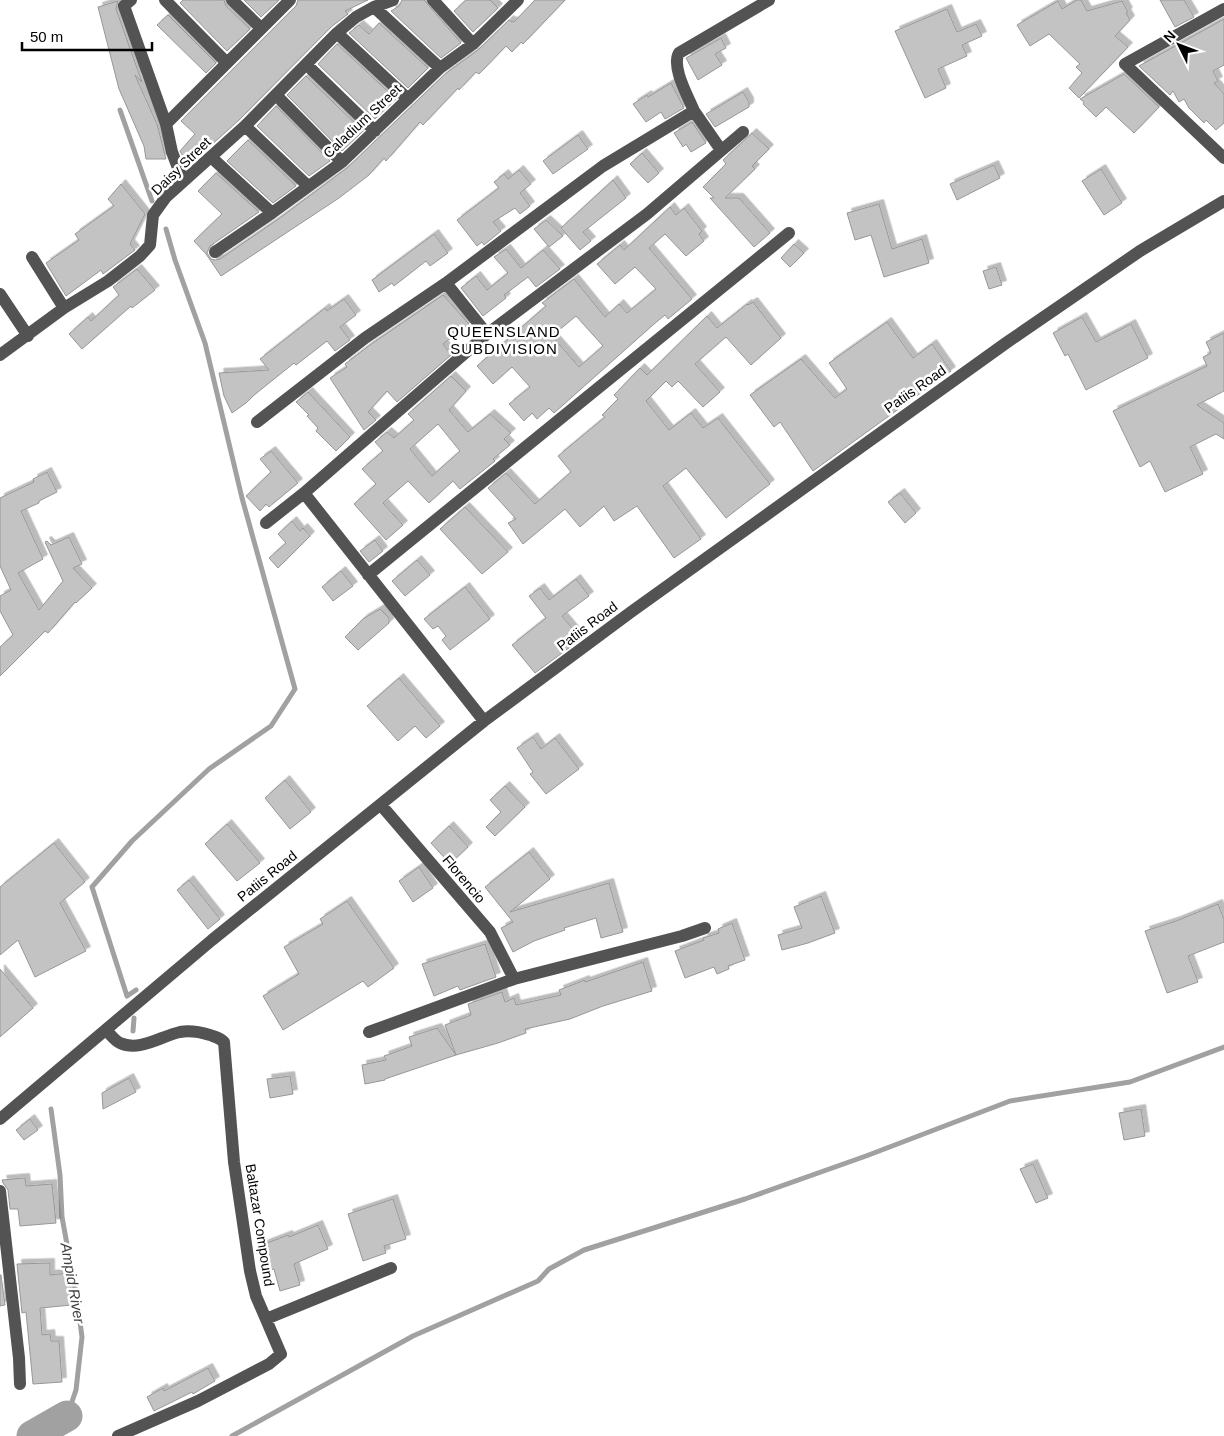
<svg xmlns="http://www.w3.org/2000/svg" width="1224" height="1436" viewBox="0 0 1224 1436" font-family="Helvetica,sans-serif">
<style>
.lines{fill:none;stroke-linecap:round;stroke-linejoin:round}
.stream{stroke:#a1a1a1;stroke-width:5}
.river{stroke:#a1a1a1;stroke-width:31}
.building{fill:#c3c3c3;stroke:#979797;fill-rule:evenodd;filter:url(#shadow)}
.minor{stroke:#535353;stroke-width:12}
.labels{text-anchor:middle;dominant-baseline:central;stroke-width:5;stroke-linejoin:round;paint-order:stroke}
.street-label{font-size:14px;fill:#000;stroke:#fff}
.neighbourhood-label{font-size:15px;letter-spacing:1px;fill:#000;stroke:#fff}
.water-label{font-size:15px;font-style:italic;fill:#424242;stroke:#fff}
</style>
<defs>
<filter id="shadow"><feDropShadow dx="4.5" dy="-4.5" stdDeviation="0" flood-color="#0004"/></filter>
</defs>
<rect width="100%" height="100%" fill="#fff"/>
<g class="lines">
<path class="stream" d="M120 110 152 201
M136 990 127 996 92 887 132 841 209 769 271 726 295 689 242 498 205 343 175 260 166 229
M133 1031 134 1018
M51 1109 60 1175 62 1217 77 1299 82 1337 76 1390 67 1416
M232 1436 413 1336 538 1281 549 1269 584 1250 745 1199 866 1156 1010 1101 1130 1082 1224 1047"/>
<path class="river" d="M32 1436 67 1416"/>
</g>
<path class="building" d="M183 0H224L226 6 250 29 227 51 180 3Z
M244 0H279L261 17Z
M298 0H368L345 11 348 14 331 27 239 120 188 166 180 151 195 134 181 121 296 6Z
M402 0H424L461 43 441 58 391 11 399 6Z
M466 0H490L498 8 473 32 454 11Z
M535 0H565L523 44 521 42 512 52 506 46 479 74 476 72 459 90 458 88 423 125 420 122 386 161 384 158 369 175 339 198 221 276 206 254 194 241 222 214 198 191 216 173 259 212 210 246 207 253 211 259 215 260 220 259 277 220 347 168 445 74 478 50 509 20 512 22 515 21Z
M1077 0H1081L1087 11 1122 1 1128 12 1126 13 1130 20 1115 36 1128 47 1079 98 1069 88 1082 73 1076 67 1080 64 1049 34 1030 46 1017 25 1058 1 1062 9Z
M1160 0H1184L1194 17 1175 27Z
M118 1 116 9 142 82 135 75 157 124 166 159H146L144 146 119 89 98 7Z
M947 9 957 32 976 24 982 36 962 45 967 56 938 69 946 88 925 98 895 31Z
M168 15 216 63 206 73 157 25Z
M1224 19V65L1213 71 1218 81 1214 83 1224 94V123L1216 130 1206 120 1204 123 1189 108 1184 99 1179 102 1173 91 1170 95 1139 66Z
M379 23 428 68 408 88 349 33 359 25 369 34Z
M721 38 726 48 715 54 722 65 698 80 686 58Z
M337 44 396 99 375 119 318 64Z
M1124 74 1159 107 1134 133 1106 107 1096 117 1083 104 1084 102 1080 99Z
M306 76 363 131 342 151 287 95Z
M671 83 684 108 665 119 661 112 646 122 633 104 647 95 648 97Z
M743 92 749 102V107L715 127 706 114Z
M276 106 330 161 309 176 257 126Z
M692 122 706 143 691 152 686 144 683 147 674 133Z
M752 133 769 149 752 166 755 169 725 198H739L770 233 754 247 710 198H714L703 187 726 164 723 160Z
M578 135 588 149 553 174 543 161Z
M248 140 296 186 273 203 227 161Z
M642 153 659 173 648 183 630 164Z
M994 165 1000 178 957 200 950 184Z
M1101 169 1122 203 1104 215 1082 181Z
M519 170 531 184 520 193 530 206 520 214 515 208 493 222 501 231 484 245 482 242 477 246 457 220 499 188 494 182 504 174 508 179Z
M613 180 626 198 583 232 591 241 580 250 561 228Z
M121 184 145 214 130 244 135 250 103 274 101 270 66 296 46 263 79 240 75 234 114 206 108 199Z
M879 204 892 249 922 239 929 263 884 277 871 235 855 240 847 213Z
M670 207 676 215 684 208 702 231 699 234 704 241 686 256 665 234 649 248 692 299 668 319 665 315 654 324 554 413 549 408 537 419 532 413 524 421 509 404 530 387 512 367 493 384 477 366 546 306 542 303 574 279 605 317 619 304 627 313 656 289 635 267 615 284 597 264 620 245 624 250ZM576 316 603 346 579 367 552 336Z
M546 220 563 236 549 247 534 229Z
M434 234 448 253 430 266 426 261 394 286 392 283 379 292 372 280Z
M794 244 804 253 790 267 781 258Z
M506 249 521 268 543 250 560 269 536 287 528 277 504 295 506 298 483 316 461 288 476 276 487 290 508 273 494 257Z
M996 267 1002 285 989 289 983 271Z
M137 269 155 290 132 308 131 306 82 349 69 334 88 317 91 321 119 295 113 287Z
M443 295 469 324 443 344 451 355 397 402 387 391 368 412 376 420 364 430 330 378 347 367 345 364 370 345Z
M344 299 356 315 340 327 350 340 335 351 327 341 296 365 294 363 253 396 246 403 232 413 224 396 219 373 269 370 260 359 325 308 327 311Z
M753 302 781 338 751 365 726 337 695 364 720 392 703 407 678 381 672 387 666 381 646 401 669 430 691 413 703 428 718 418 770 484 726 518 686 468 663 486 701 539 674 558 637 506 614 521 604 506 580 527 565 509 523 544 508 523 516 519 488 488 506 473 535 504 571 472 558 456 605 417 602 415 618 399 614 395 640 368 647 375 707 316 717 328 747 304 748 305Z
M1082 317 1096 342 1131 324 1148 358 1086 390 1068 354 1065 356 1053 333Z
M887 322 913 358 932 344 951 371 813 471 780 422 774 427 750 395 801 359 835 398 847 389 829 363Z
M1224 333V391L1197 405 1224 423V439L1216 434 1190 447 1203 474 1165 492 1150 461 1140 467 1113 411 1207 366 1203 357 1211 353 1206 342Z
M451 376 466 391 449 410 468 432 490 414 511 433 504 439 510 445 493 459 495 461 460 489 453 481 429 503 408 481 383 503 403 525 386 540 354 504 376 484 362 469 383 451 375 442 387 432 394 438 414 420 408 414ZM438 424 460 451 432 476 410 449Z
M308 392 350 437 336 451 316 431 318 428 307 416 309 415 296 402Z
M271 451 298 483 269 507 266 504 260 511 246 496 271 472 260 459Z
M47 472 57 492 39 501V503L21 511 43 559 18 573 39 610 63 581 45 542 47 541 51 545 69 537 82 564 73 568 92 588 76 603 75 602 48 633 45 631 0 676V647L13 635 0 611V596L11 590 0 566V498L34 482 33 479Z
M900 493 916 513 905 523 888 502Z
M465 507 508 552 482 574 440 529Z
M292 521 300 531 303 528 310 536 278 568 269 558 286 543 278 534Z
M375 540 383 551 369 562 360 551Z
M417 560 430 575 405 596 392 581Z
M341 571 353 586 333 601 322 587Z
M576 579 589 596 562 616 581 639 535 673 512 645 546 618 529 596 540 588 549 600Z
M465 587 490 619 450 650 442 640 446 636 438 626 433 629 424 619Z
M380 609 389 618V623L358 650 345 637 363 619Z
M399 678 440 726 426 738 415 726 398 741 367 706Z
M533 737 541 749 555 738 579 769 546 794 530 774 533 772 517 748Z
M285 780 311 812 290 829 265 798Z
M505 786 525 807 495 836 486 827 501 812 490 800Z
M227 824 260 863 237 881 205 844Z
M449 826 468 847 450 864 431 843Z
M54 843 85 882 60 903 86 951 35 977 18 940 0 955V887Z
M529 852 550 879 510 912 609 883 623 932 601 938 596 918 564 928 565 930 534 941 513 952 501 928 513 922 485 887Z
M419 867 433 888 413 902 399 881Z
M189 880 220 919 208 929 177 890Z
M821 896 835 933 808 943 782 950 778 935 802 928 794 907Z
M347 901 394 968 368 987 363 981 283 1030 263 996 299 974 284 947 323 924 320 919Z
M1218 904 1224 919V942L1188 956 1198 982 1167 993 1145 931 1176 921Z
M732 923 745 960 728 966 729 969 717 974 714 967 685 978 675 951 704 940 703 938 719 933 718 929Z
M485 944 496 977 460 990 458 986 434 996 422 964Z
M643 962 652 991 603 1006 570 1019 525 1029 526 1033 498 1043 456 1055 445 1025 471 1015 468 1004 502 992 505 1002 514 998 516 1005 561 995 559 990 585 980V982Z
M0 969 33 1008 0 1037Z
M437 1028 456 1055 385 1079V1080L365 1084 362 1065 386 1060 384 1056 412 1046 409 1037Z
M290 1076 293 1094 270 1098 267 1079Z
M129 1078 136 1092 103 1109 102 1093Z
M1141 1109 1145 1136 1124 1140 1119 1113Z
M30 1119 38 1130 24 1140 16 1130Z
M1033 1164 1048 1198 1036 1203 1020 1169Z
M25 1178 26 1186 52 1184 56 1223 20 1226 18 1209H10L8 1190 3 1183 2 1180Z
M393 1199 406 1239 384 1246 386 1253 363 1261 348 1214Z
M318 1225 328 1249 294 1264 300 1285 280 1291 274 1269 271 1270 262 1245 288 1235 289 1237Z
M50 1263V1275L69 1273 72 1305 40 1308 42 1335 50 1334 51 1341H59L62 1382 33 1384 26 1312 22 1313 17 1264Z
M0 1275H1L5 1305 0 1306Z
M208 1368 215 1381 193 1394 192 1392 154 1411 147 1397 163 1388 164 1391Z"/>
<g class="lines">
<path class="minor" d="M131 0 124 6 166 124 172 152 183 181
M165 0 227 63
M232 0 261 28
M433 0 473 44
M374 7 440 68
M1224 9 1125 64 1224 158
M337 33 408 99
M307 65 375 131
M276 95 342 162
M694 111C688 96 671 67 679 53L769 0
M166 124 290 0
M245 126 308 186
M211 157 272 213
M215 252 272 213 342 162 440 68 473 44 518 0
M32 257 64 308
M0 294 28 336
M487 334 446 283 603 166 694 111 721 150
M0 355 64 308 108 281 140 256 150 245 153 215 166 197 245 126 337 33 356 17 374 7 393 0
M257 422 365 338 446 283
M304 493 484 721
M266 523 304 493 487 334 647 214 743 132
M368 575 789 233
M381 805 490 932 514 979
M106 1030C110 1034 115 1041 120 1043 140 1052 161 1036 180 1032 191 1030 200 1032 210 1035 215 1037 220 1038 224 1042L234 1162 250 1271 256 1296 281 1354 269 1364 198 1401 118 1436
M369 1032 514 979 682 936 705 928
M0 1119 212 940 484 721 631 612 1006 343 1140 251 1224 201
M0 1191 19 1358 20 1384
M266 1319 391 1268"/>
</g>
<g class="labels">
<g class="street-label">
<text transform="translate(362 121) rotate(-43)">Caladium Street</text>
<text transform="translate(181 166) rotate(-44)">Daisy Street</text>
<text transform="translate(915 389) rotate(-35)">Patiis Road</text>
<text transform="translate(587 626) rotate(-37)">Patiis Road</text>
<text transform="translate(267 876) rotate(-39)">Patiis Road</text>
<text transform="translate(464 879) rotate(50)">Florencio</text>
<text transform="translate(260 1225) rotate(81)">Baltazar Compound</text>
</g>
<g class="neighbourhood-label">
<text x="504" y="331">QUEENSLAND<tspan x="504" dy="17">SUBDIVISION</tspan></text>
</g>
<g class="water-label">
<text transform="translate(73 1283) rotate(80)">Ampid River</text>
</g>
</g>
<g transform="translate(1179 45) rotate(312)" stroke="#ffffff" stroke-width="4" paint-order="stroke">
<path d="M0-4L9 19L0 12L-9 19Z" fill="#000000"/>
<text y="-8" font-size="14" font-weight="bold" text-anchor="middle" fill="#000000">N</text>
</g>
<path d="M22 42v8h130v-8" fill="none" stroke="#000000" stroke-width="2.5"/>
<text x="30" y="42" font-size="15" fill="#000000" stroke="#ffffff" stroke-width="4" paint-order="stroke">50 m</text>
</svg>
